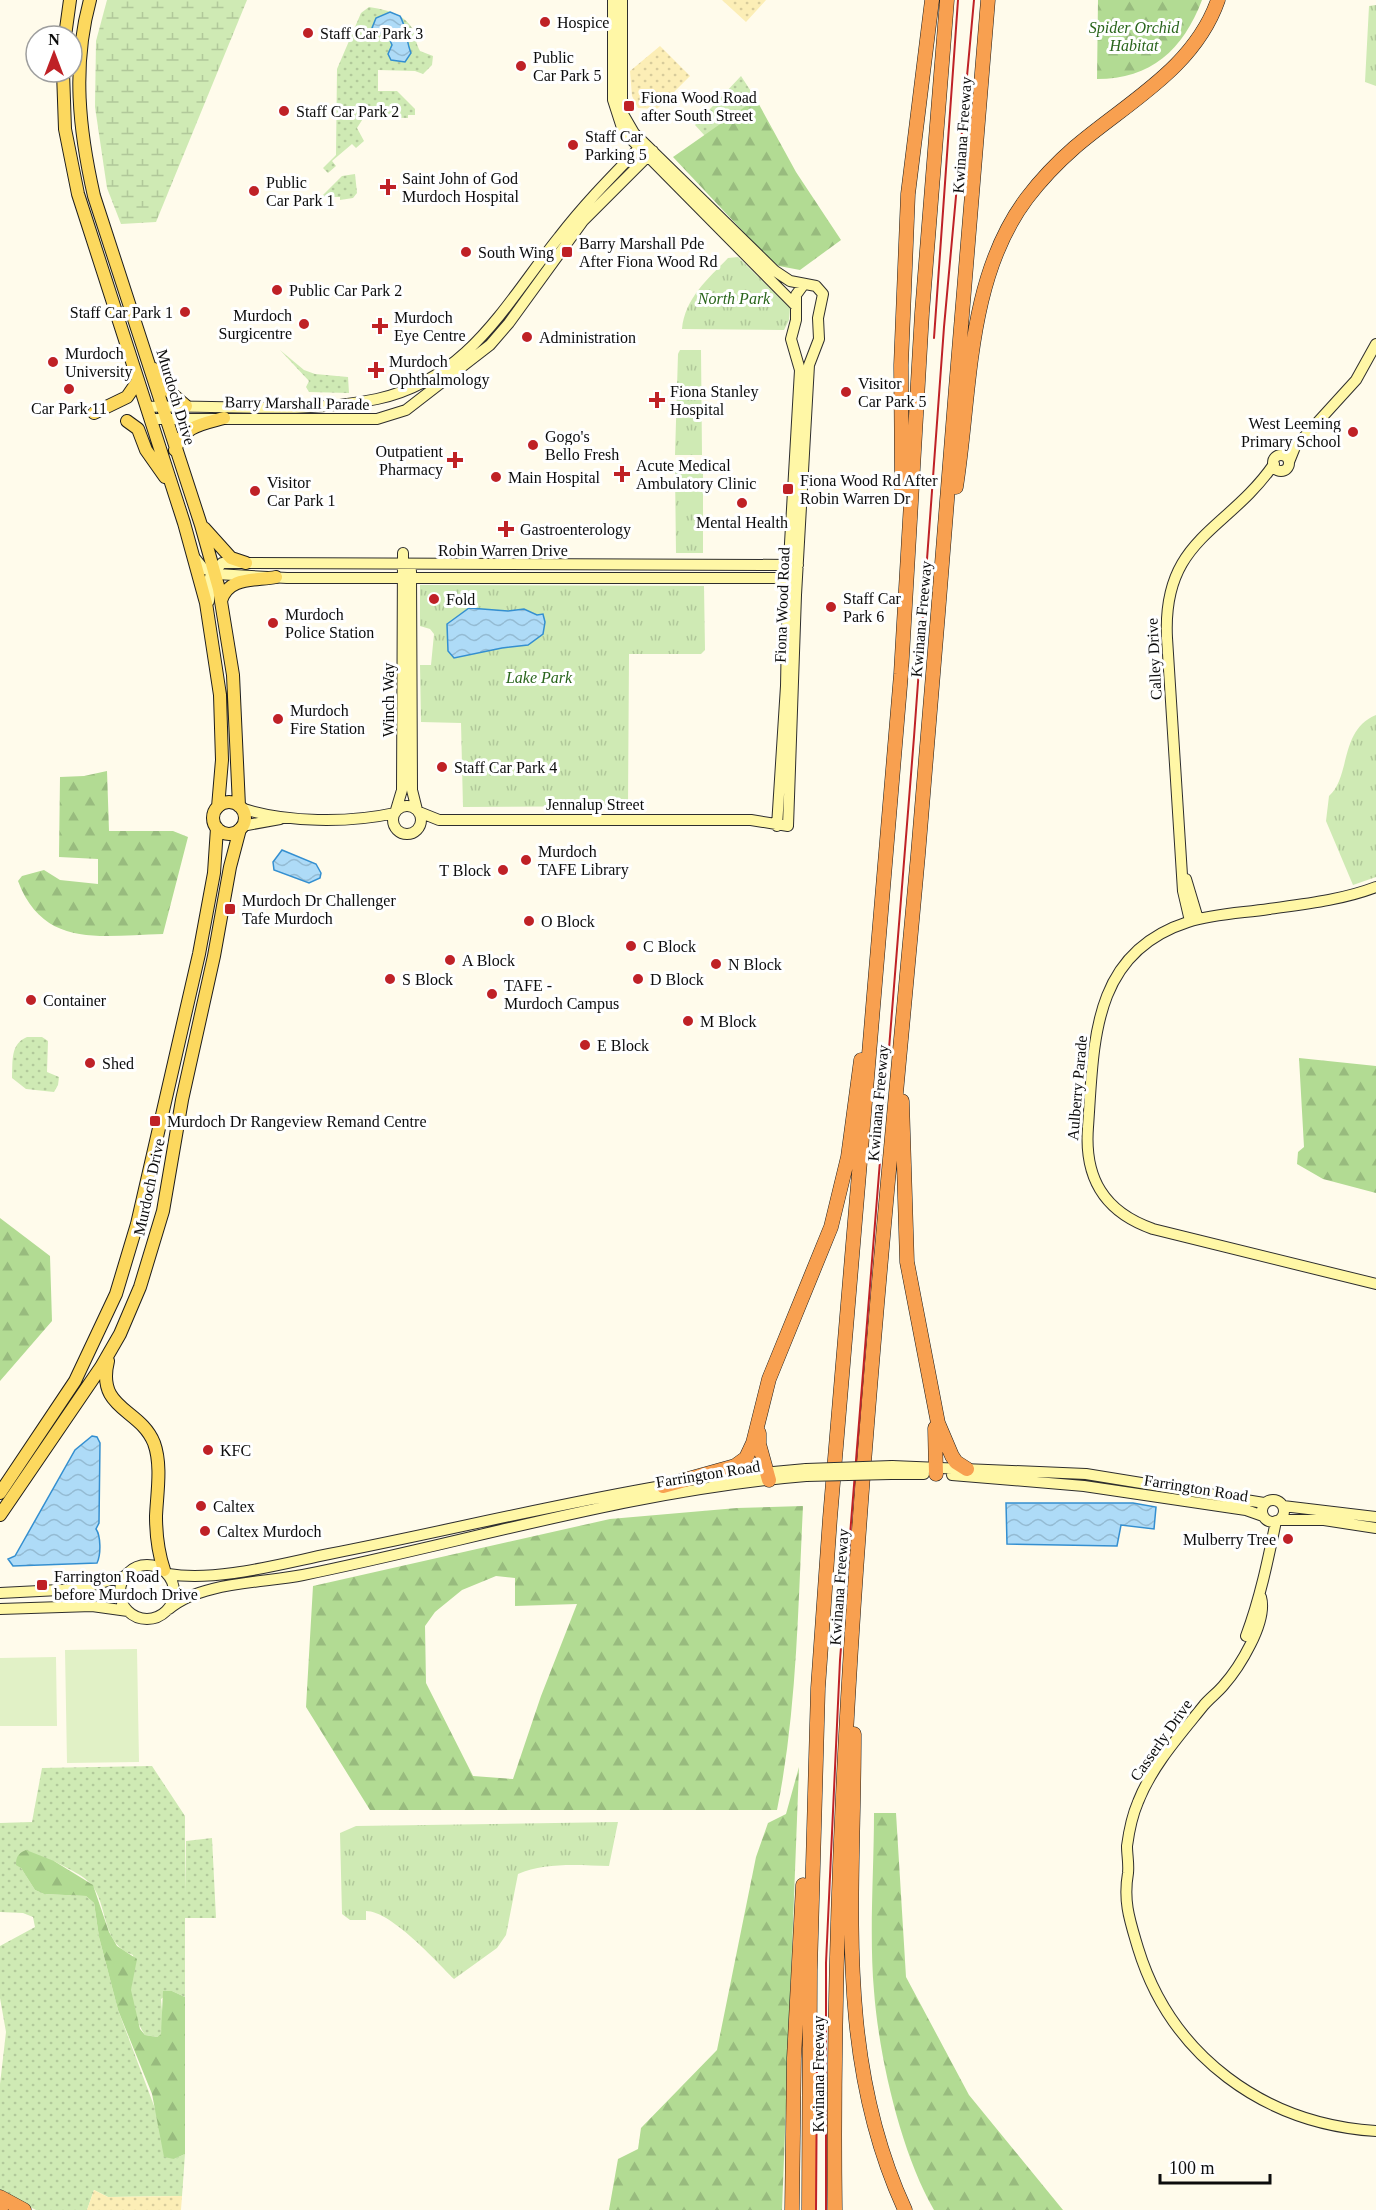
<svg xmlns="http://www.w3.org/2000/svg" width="1376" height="2210" viewBox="0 0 1376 2210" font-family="'Times New Roman',serif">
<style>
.grass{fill:url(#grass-dots)}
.forest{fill:url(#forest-firs);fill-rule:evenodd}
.wetland{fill:url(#wetland-marsh)}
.sand{fill:url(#sand-dots)}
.park{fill:url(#park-tufts)}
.pitch{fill:#e1f1c6}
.water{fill:url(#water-waves);stroke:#348fd0;stroke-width:1.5}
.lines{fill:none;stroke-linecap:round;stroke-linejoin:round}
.secondary-casing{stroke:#2e2e2e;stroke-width:12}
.primary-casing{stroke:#1d1d1d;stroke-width:14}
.highway-casing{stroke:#1d1d1d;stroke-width:15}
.secondary{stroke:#fff7a6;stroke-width:10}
.primary{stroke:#fcd85e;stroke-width:12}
.highway{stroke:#f8a050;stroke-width:14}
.rail{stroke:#bf2126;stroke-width:2}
.secondary-bridge-casing{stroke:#2e2e2e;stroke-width:12;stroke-linecap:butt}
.secondary-bridge{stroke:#fff7a6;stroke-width:10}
.poi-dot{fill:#bf2126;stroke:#fff;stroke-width:2}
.labels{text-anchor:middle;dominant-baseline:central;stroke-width:6;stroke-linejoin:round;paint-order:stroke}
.poi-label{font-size:16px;fill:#0c0c0c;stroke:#fff;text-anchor:start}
.park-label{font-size:16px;font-style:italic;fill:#29651b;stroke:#fff}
.street-label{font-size:16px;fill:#0c0c0c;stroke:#fff}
</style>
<defs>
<pattern id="grass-dots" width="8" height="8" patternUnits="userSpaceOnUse" patternTransform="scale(1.5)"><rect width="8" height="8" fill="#cfeab4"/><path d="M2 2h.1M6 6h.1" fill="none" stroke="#b1c89a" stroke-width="1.8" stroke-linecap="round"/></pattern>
<pattern id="forest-firs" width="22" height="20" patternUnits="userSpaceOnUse" patternTransform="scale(1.5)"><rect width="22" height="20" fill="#b2db93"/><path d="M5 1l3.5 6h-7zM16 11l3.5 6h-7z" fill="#98bb7e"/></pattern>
<pattern id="wetland-marsh" width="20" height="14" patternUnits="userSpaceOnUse" patternTransform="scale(1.5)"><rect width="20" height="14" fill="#cfeab4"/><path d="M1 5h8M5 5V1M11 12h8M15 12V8" fill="none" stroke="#b1c89a"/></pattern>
<pattern id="sand-dots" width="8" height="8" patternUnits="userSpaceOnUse" patternTransform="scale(1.5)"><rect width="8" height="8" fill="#fceeb6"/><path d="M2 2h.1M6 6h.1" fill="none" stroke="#d7cb9b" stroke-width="1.8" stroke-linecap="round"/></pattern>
<pattern id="park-tufts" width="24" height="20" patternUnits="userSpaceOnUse" patternTransform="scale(1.5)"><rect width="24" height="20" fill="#cfeab4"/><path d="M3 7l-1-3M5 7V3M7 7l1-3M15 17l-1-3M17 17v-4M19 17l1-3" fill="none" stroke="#b1c89a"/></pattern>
<pattern id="water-waves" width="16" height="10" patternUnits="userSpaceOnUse" patternTransform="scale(1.5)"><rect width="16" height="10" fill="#aedbf7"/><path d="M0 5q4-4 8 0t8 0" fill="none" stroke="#94bbd3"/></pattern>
</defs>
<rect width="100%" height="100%" fill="#fffbeb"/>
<path class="grass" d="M369 7C384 9 404 14 412 28 415 35 416 44 420 51L433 56 432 65 423 74 415 71 378 70V91H397L415 109V115H408V118L364 117 357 128 364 141 356 148 352 144 332 161 336 166 328 173 323 168 336 155 337 69 361 13Z
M741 76 756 99 705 136 695 125Z
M355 174 357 193 353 198 340 200V197H321L342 176Z
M280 350 304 370 315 374 348 377 349 393 309 392 306 387 309 381Z
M27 1037H42L48 1041 47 1072 59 1077 58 1085 54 1092 26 1089 12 1078C13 1061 10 1044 27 1037Z
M152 1766 185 1816V1893L186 1841 212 1838 216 1918H185V1997L172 1991 161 1999 163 2022 161 2034 157 2037 145 2035C137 2024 130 2002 131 1989 132 1975 135 1970 133 1955 103 1945 108 1911 94 1888 87 1876 66 1868 54 1861L21 1868 35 1890 44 1894 86 1896 94 1903 99 1937 118 2010 174 2159 185 2154 182 2196 108 2197 94 2190 87 2210H36L0 2192V2084L6 2032 0 1998V1946L35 1927 33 1917 23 1913 0 1912V1823L32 1822 42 1768Z"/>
<path class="forest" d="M1098 0H1202C1183 50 1151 79 1097 79Z
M756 99 796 172 841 240 800 270 779 266 767 257 673 157Z
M107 771 109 831H173L188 837 163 934C103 935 44 950 18 881L22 876 44 870 60 880 98 884V859L59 857 60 777 84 776Z
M1299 1058 1376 1066V1193L1323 1179 1297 1164 1298 1152 1304 1147Z
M0 1218 50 1256 52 1321 0 1381Z
M803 1506C798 1607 797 1711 777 1810H370L306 1707 313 1586 610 1519 737 1508ZM496 1576 515 1578V1606L577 1604 541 1696 513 1779 473 1776 426 1683 425 1626 435 1612 462 1590Z
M799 1767 782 2210H609L618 2159 638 2149 641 2128 717 2050 756 1857 768 1823 786 1814Z
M874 1813H896L906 1977 969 2095 1063 2210H934C901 2153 879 2057 874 1991 869 1935 874 1871 874 1813Z
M26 1850 54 1861 93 1885 109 1932 117 1946 137 1959 131 1990 140 2029 145 2035 157 2037 161 2034 163 1991H172L185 1997V2154L174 2159 164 2157 152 2094 118 2010 99 1937 94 1903 86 1896 44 1894 35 1890 21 1868 16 1865C16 1857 18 1853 26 1850Z"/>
<path class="wetland" d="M107 0H247L156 222 121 224 107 188 95 107 96 41Z"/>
<path class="sand" d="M722 0H766L746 22Z
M660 46 690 76 657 109 638 108 632 96 630 71Z
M94 2190 108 2197 182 2196 181 2210H87Z"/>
<path class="park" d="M1376 5V86L1365 82 1369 6Z
M738 257 790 308 789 320 784 330 682 329C685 298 708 279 728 258Z
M680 350H701L702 455H675L678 354Z
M675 470H703V553H676Z
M420 585 704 586 705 650 701 654H629L628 806 463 807 461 723 421 722 420 665H431L434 634 430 629 420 626Z
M1376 715V877L1353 885 1326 821 1329 796C1351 777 1339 730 1376 715Z
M618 1822 609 1866C579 1865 545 1862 518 1874L506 1935 497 1948 454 1979C436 1961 391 1911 366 1911V1920H350L342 1914 340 1833 356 1826Z"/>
<path class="pitch" d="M137 1649 139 1762 67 1763 65 1650Z
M56 1657 57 1726H0V1658Z"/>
<path class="water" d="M390 12 400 16C407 28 406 41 411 53L405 62 391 60 388 54 392 45 389 38 372 28 376 18Z
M469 608 508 611 524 609 537 615 543 614 545 622 543 634 528 645 502 648 454 658 448 651 447 624Z
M282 850 316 864 321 873 320 878 309 883 274 870 273 862Z
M92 1436 97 1437 100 1443 99 1523 96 1529C101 1536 101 1555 97 1563L13 1566 8 1559 15 1556 75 1450Z
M1006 1503H1133L1156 1507 1154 1529 1121 1525 1117 1546 1007 1544Z"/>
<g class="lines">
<defs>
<path id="secondary" d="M613 0V100L623 131 796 306
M146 407C222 404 302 415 377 399 469 379 506 303 559 237 585 203 614 174 644 143
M150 419H377L406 410 490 345 509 323 583 221 653 151
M1273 463a8 8 0 1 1 16 0a8 8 0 1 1-16 0Z
M1289 462 1295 447 1356 380 1376 344
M195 558 203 568 216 574 287 578H797
M411 571 412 790 417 810
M209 601 210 577 222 563 798 565
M393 820a14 14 0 1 1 28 0a14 14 0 1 1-28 0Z
M241 808C285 823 350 823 395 813
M396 810 402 790 403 553
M419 812 439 820H751L788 826 796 595 809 365 819 339 818 318 823 294 816 286 790 281 775 271 634 133 623 114 622 101V0
M242 826 280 819
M777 826 786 686 788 578 800 370 791 339 796 320V295L804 284
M1186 879 1198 919
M1376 887C1342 900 1305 904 1269 909 1242 913 1213 914 1188 922 1091 953 1094 1043 1088 1127 1084 1178 1104 1212 1153 1229L1376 1284
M1190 921 1183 891 1167 638C1162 538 1227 532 1274 464
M892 1466 1086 1474 1264 1503
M891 1474H924
M952 1475 1084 1486 1246 1510 1263 1516
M710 1478 806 1469
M1262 1511a11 11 0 1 1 22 0a11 11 0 1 1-22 0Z
M1283 1506 1376 1517
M1279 1520H1324L1376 1528
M120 1592a27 27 0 1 1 54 0a27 27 0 1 1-54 0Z
M168 1574C217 1582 280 1564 329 1554 442 1532 555 1504 668 1485
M0 1593 79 1589 125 1576
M1261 1597C1268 1622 1239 1668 1223 1686 1217 1693 1210 1698 1204 1705 1180 1735 1152 1766 1138 1802 1132 1816 1129 1831 1127 1846 1127 1855 1129 1864 1128 1873 1123 1902 1130 1921 1138 1948 1171 2056 1264 2124 1376 2131
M0 1609 92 1606 128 1611
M169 1609C200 1582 263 1583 303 1575 470 1541 635 1490 806 1476
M1246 1636C1260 1599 1268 1560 1276 1521"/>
<path id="primary" d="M90 0C72 66 79 130 94 196L201 525 219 589 233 675 239 806
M65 36 70 0
M63 72 65 129 78 194 184 523 206 603 220 695 222 760 218 807
M154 369 171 393 186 406
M94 413 127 397 138 381
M127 421 138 429 146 450 165 477
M175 450C183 426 202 424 224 418
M204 528 231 558 246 563
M221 601C228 576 256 581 276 577
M213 818a16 16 0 1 1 32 0a16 16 0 1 1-32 0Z
M108 1361C96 1410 140 1408 154 1443 162 1465 157 1493 156 1516 156 1535 158 1552 164 1570
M0 1493 75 1381 116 1294 137 1224 199 954 214 873 217 828
M0 1515 101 1367 120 1334 140 1287 163 1211 182 1100 214 956 230 867 240 829"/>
<path id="highway" d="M956 487C971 392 966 279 1027 198 1040 181 1058 162 1074 148 1126 103 1194 69 1218 0
M902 494 901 365 908 194 932 0
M902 1101 907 1262 938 1423 952 1456 956 1462 967 1469
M935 1428 936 1474
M759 1433V1444L769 1480
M663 1486 735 1466 746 1458 753 1443 769 1379 831 1227 848 1157 861 1060
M854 1734C854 1898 834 2056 905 2210
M0 2197 24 2210
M0 2210H1
M792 2210 794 2058 803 1885
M809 2210 810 1970 818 1688 830 1518 901 674 922 313 947 0
M835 2210C829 1757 877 1305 918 855 932 699 943 544 956 388 966 259 978 130 988 0"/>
</defs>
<use href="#secondary" class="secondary-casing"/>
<use href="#primary" class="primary-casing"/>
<use href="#highway" class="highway-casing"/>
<use href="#secondary" class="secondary"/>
<use href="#primary" class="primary"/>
<use href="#highway" class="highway"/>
<path class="rail" d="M934 338 958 0
M816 2210 817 2062
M826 2210V1963L840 1660 914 737 944 327 974 0"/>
<defs>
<path id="secondary-bridge" d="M806 1469 892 1466
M806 1476 891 1474"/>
</defs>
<use href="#secondary-bridge" class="secondary-bridge-casing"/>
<use href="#secondary-bridge" class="secondary-bridge"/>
</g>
<g class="poi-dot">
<circle cx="545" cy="22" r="6"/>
<circle cx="308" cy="33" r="6"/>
<circle cx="521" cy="66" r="6"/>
<rect x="623" y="100" width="12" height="12" rx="3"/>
<circle cx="284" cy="111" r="6"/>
<circle cx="573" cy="145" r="6"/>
<path d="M385 178h6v6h6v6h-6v6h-6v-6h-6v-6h6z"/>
<circle cx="254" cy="191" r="6"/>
<circle cx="466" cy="252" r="6"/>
<rect x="561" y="246" width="12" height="12" rx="3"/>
<circle cx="277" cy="290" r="6"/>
<circle cx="185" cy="312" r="6"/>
<circle cx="304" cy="324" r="6"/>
<path d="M377 317h6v6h6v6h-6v6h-6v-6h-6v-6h6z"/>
<circle cx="527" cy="337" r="6"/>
<circle cx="53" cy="362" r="6"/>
<path d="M373 361h6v6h6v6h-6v6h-6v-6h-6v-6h6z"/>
<circle cx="69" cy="389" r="6"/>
<circle cx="846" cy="392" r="6"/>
<path d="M654 391h6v6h6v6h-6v6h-6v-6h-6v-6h6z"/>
<circle cx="1353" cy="432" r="6"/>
<circle cx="533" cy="445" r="6"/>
<path d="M452 451h6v6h6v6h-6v6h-6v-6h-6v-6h6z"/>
<path d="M619 465h6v6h6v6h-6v6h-6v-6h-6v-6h6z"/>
<circle cx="496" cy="477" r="6"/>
<rect x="782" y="483" width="12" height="12" rx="3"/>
<circle cx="255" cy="491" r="6"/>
<circle cx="742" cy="503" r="6"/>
<path d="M503 520h6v6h6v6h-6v6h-6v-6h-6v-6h6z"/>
<circle cx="434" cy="599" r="6"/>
<circle cx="831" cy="607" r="6"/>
<circle cx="273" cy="623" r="6"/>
<circle cx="278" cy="719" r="6"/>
<circle cx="442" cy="767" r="6"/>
<circle cx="526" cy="860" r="6"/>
<circle cx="503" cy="870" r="6"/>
<rect x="224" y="903" width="12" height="12" rx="3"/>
<circle cx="529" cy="921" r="6"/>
<circle cx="631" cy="946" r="6"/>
<circle cx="450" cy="960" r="6"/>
<circle cx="716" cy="964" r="6"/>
<circle cx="390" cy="979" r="6"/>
<circle cx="638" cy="979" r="6"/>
<circle cx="492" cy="994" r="6"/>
<circle cx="31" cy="1000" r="6"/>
<circle cx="688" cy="1021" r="6"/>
<circle cx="585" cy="1045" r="6"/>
<circle cx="90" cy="1063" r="6"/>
<rect x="149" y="1115" width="12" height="12" rx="3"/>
<circle cx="208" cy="1450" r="6"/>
<circle cx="201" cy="1506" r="6"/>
<circle cx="205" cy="1531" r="6"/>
<circle cx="1288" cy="1539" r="6"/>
<rect x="36" y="1579" width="12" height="12" rx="3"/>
</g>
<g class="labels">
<g class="poi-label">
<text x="557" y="22">Hospice</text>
<text x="320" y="33">Staff Car Park 3</text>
<text x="533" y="57">Public<tspan x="533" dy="18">Car Park 5</tspan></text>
<text x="641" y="97">Fiona Wood Road<tspan x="641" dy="18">after South Street</tspan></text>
<text x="296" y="111">Staff Car Park 2</text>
<text x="585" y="136">Staff Car<tspan x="585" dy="18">Parking 5</tspan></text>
<text x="402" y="178">Saint John of God<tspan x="402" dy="18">Murdoch Hospital</tspan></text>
<text x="266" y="182">Public<tspan x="266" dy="18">Car Park 1</tspan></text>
<text x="579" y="243">Barry Marshall Pde<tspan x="579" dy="18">After Fiona Wood Rd</tspan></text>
<text x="478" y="252">South Wing</text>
<text x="289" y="290">Public Car Park 2</text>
<text x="173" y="312" text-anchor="end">Staff Car Park 1</text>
<text x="292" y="315" text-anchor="end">Murdoch<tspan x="292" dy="18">Surgicentre</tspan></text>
<text x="394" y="317">Murdoch<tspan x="394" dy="18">Eye Centre</tspan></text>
<text x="539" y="337">Administration</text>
<text x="65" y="353">Murdoch<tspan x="65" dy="18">University</tspan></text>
<text x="389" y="361">Murdoch<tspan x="389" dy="18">Ophthalmology</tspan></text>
<text x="858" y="383">Visitor<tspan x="858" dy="18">Car Park 5</tspan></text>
<text x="670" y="391">Fiona Stanley<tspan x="670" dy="18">Hospital</tspan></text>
<text x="69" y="408" text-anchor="middle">Car Park 11</text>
<text x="1341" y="423" text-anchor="end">West Leeming<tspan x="1341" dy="18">Primary School</tspan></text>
<text x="545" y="436">Gogo's<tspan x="545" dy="18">Bello Fresh</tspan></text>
<text x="443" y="451" text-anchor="end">Outpatient<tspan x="443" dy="18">Pharmacy</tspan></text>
<text x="636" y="465">Acute Medical<tspan x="636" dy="18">Ambulatory Clinic</tspan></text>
<text x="508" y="477">Main Hospital</text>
<text x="800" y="480">Fiona Wood Rd After<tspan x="800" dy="18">Robin Warren Dr</tspan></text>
<text x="267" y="482">Visitor<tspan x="267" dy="18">Car Park 1</tspan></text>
<text x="742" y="522" text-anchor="middle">Mental Health</text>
<text x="520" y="529">Gastroenterology</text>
<text x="843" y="598">Staff Car<tspan x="843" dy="18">Park 6</tspan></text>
<text x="446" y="599">Fold</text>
<text x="285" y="614">Murdoch<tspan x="285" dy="18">Police Station</tspan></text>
<text x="290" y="710">Murdoch<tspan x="290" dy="18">Fire Station</tspan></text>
<text x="454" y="767">Staff Car Park 4</text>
<text x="538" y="851">Murdoch<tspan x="538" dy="18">TAFE Library</tspan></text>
<text x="491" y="870" text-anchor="end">T Block</text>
<text x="242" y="900">Murdoch Dr Challenger<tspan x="242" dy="18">Tafe Murdoch</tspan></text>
<text x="541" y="921">O Block</text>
<text x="643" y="946">C Block</text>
<text x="462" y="960">A Block</text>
<text x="728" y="964">N Block</text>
<text x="402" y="979">S Block</text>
<text x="650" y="979">D Block</text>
<text x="504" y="985">TAFE -<tspan x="504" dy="18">Murdoch Campus</tspan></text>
<text x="43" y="1000">Container</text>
<text x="700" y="1021">M Block</text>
<text x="597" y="1045">E Block</text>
<text x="102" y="1063">Shed</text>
<text x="167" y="1121">Murdoch Dr Rangeview Remand Centre</text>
<text x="220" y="1450">KFC</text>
<text x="213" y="1506">Caltex</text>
<text x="217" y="1531">Caltex Murdoch</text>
<text x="1276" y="1539" text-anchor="end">Mulberry Tree</text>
<text x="54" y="1576">Farrington Road<tspan x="54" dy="18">before Murdoch Drive</tspan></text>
</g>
<g class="park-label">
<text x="1134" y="27">Spider Orchid<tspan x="1134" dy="18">Habitat</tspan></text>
<text x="734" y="298">North Park</text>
<text x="539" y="677">Lake Park</text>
</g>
<g class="street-label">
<text transform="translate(962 135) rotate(-86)">Kwinana Freeway</text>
<text transform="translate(176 397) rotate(73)">Murdoch Drive</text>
<text transform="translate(297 403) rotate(1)">Barry Marshall Parade</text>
<text x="503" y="550">Robin Warren Drive</text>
<text transform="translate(782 605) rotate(-88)">Fiona Wood Road</text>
<text transform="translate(921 619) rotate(-85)">Kwinana Freeway</text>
<text transform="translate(1154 659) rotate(-93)">Calley Drive</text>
<text transform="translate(388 700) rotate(-90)">Winch Way</text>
<text x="595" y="804">Jennalup Street</text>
<text transform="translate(1077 1088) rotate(-85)">Aulberry Parade</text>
<text transform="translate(878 1103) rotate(-85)">Kwinana Freeway</text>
<text transform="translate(149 1187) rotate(-78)">Murdoch Drive</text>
<text transform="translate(708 1474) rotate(-9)">Farrington Road</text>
<text transform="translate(1196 1488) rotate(9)">Farrington Road</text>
<text transform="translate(839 1587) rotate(-86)">Kwinana Freeway</text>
<text transform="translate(1161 1740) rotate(-55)">Casserly Drive</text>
<text transform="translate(818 2074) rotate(-90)">Kwinana Freeway</text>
</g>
</g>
<g transform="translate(54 54)"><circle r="28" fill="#ffffff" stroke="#9e9e9e" stroke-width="1.5"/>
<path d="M0-4.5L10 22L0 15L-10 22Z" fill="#bf2126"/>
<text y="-9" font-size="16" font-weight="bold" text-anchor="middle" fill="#0c0c0c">N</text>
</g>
<path d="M1160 2174v9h110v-9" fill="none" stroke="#0c0c0c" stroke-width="3"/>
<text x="1169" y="2174" font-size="18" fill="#0c0c0c" stroke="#ffffff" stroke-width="4.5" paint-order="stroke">100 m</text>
</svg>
